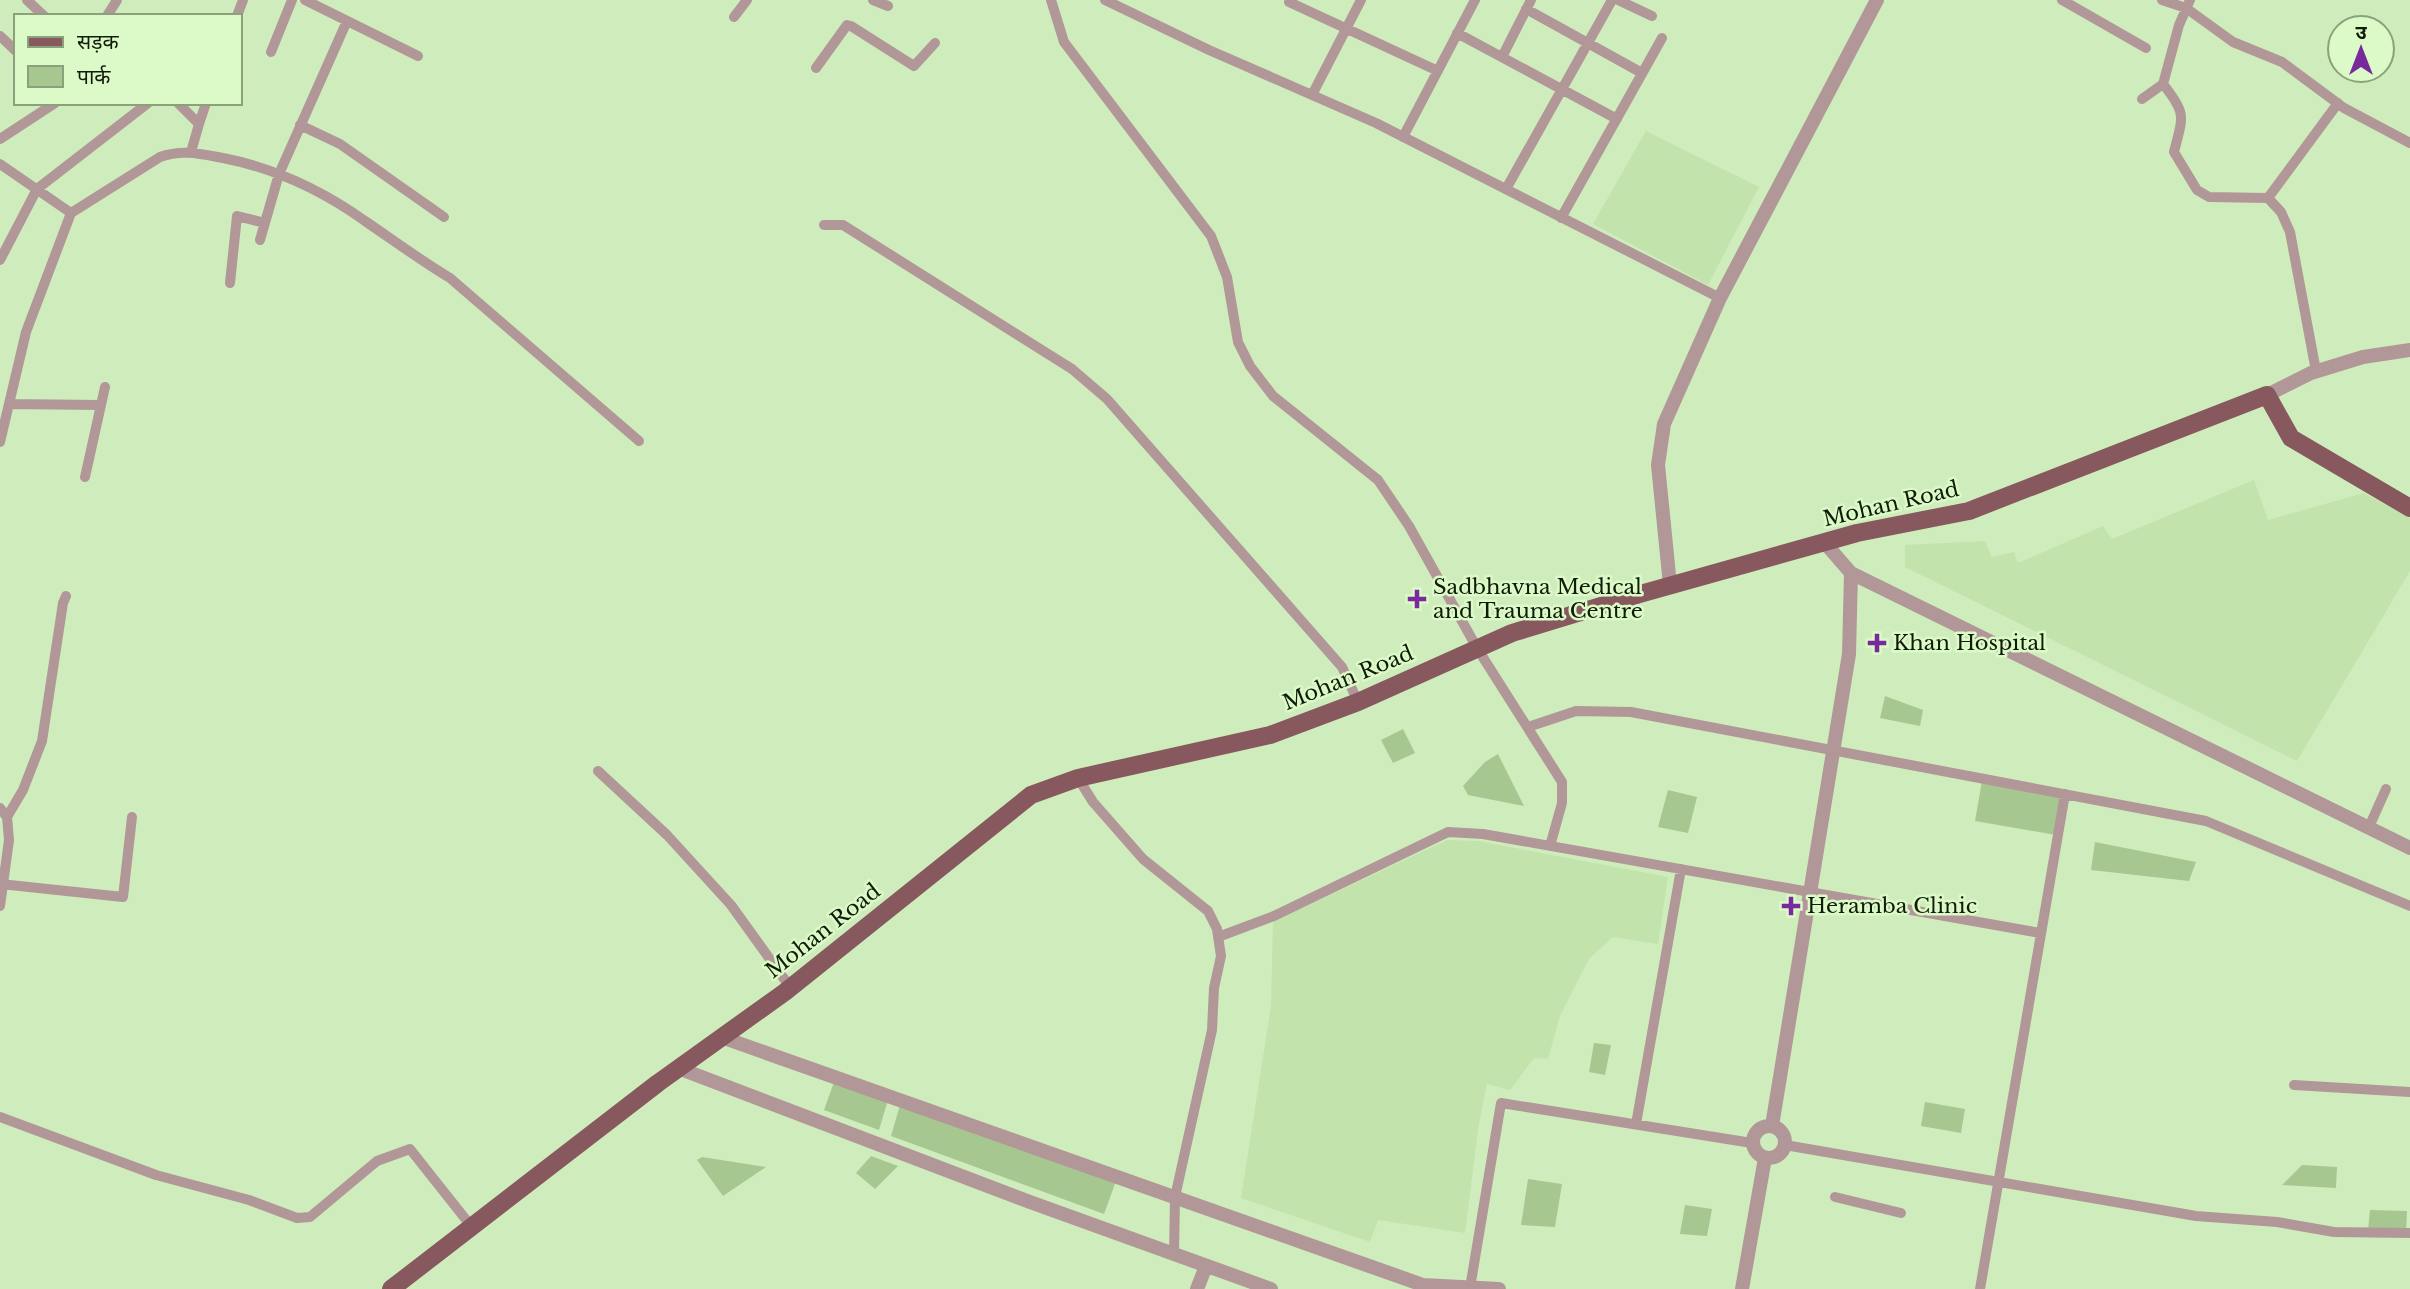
<svg xmlns="http://www.w3.org/2000/svg" width="2410" height="1289" viewBox="0 0 2410 1289" font-family="'Libre Baskerville','Noto Sans Devanagari',serif">
<style>
.built{fill:#c2e3ab}
.green{fill:#a6c790}
.lines{fill:none;stroke-linecap:round;stroke-linejoin:round}
.minor{stroke:#b29799;stroke-width:10}
.tertiary{stroke:#b29799;stroke-width:14}
.primary{stroke:#87585d;stroke-width:18}
.poi-dot{fill:#782a9c;stroke:#dcfac8;stroke-width:2.5}
.labels{text-anchor:middle;dominant-baseline:central;stroke-width:5;stroke-linejoin:round;paint-order:stroke}
.street-label{font-size:21px;fill:#111b09;stroke:#dcfac8}
.poi-label{font-size:21px;fill:#111b09;stroke:#dcfac8;text-anchor:start}
</style>
<rect width="100%" height="100%" fill="#cfedbc"/>
<path class="built" d="M1646 131 1759 187 1708 285 1593 224Z
M2254 480 2268 520 2364 493 2410 518V571L2297 761 1905 567V545L1985 541 1992 557 2014 552 2018 563 2103 526 2112 539Z
M1447 840 1478 841 1668 877 1658 944 1613 937 1589 959 1560 1016 1548 1059 1534 1058 1510 1090 1487 1084 1478 1129 1465 1233 1378 1220 1370 1242 1241 1198 1271 1006 1273 922Z"/>
<path class="green" d="M1885 696 1923 710 1920 726 1880 718Z
M1403 729 1415 753 1393 763 1381 740Z
M1498 754 1524 806 1468 795 1463 786 1485 762Z
M1982 781 2062 796 2056 835 1975 821Z
M1668 790 1697 797 1688 833 1658 827Z
M2095 842 2196 862 2189 881 2091 870Z
M1594 1043 1611 1045 1605 1075 1589 1072Z
M834 1082 888 1100 879 1130 824 1110Z
M1925 1102 1965 1109 1961 1133 1921 1126Z
M900 1105 1116 1181 1104 1214 891 1136Z
M871 1156 898 1166 875 1189 856 1173Z
M702 1157 766 1167 723 1196 697 1160Z
M2302 1165 2337 1167 2336 1188 2282 1185Z
M1528 1179 1562 1184 1555 1227 1521 1225Z
M1685 1205 1712 1209 1707 1236 1680 1234Z
M2370 1210 2407 1211 2406 1232 2368 1231Z"/>
<g class="lines">
<path class="minor" d="M27 0 44 16
M305 0 418 56
M873 0 888 6
M1051 0 1064 42 1211 236 1227 277 1238 342 1250 366 1273 396 1378 480 1409 526 1477 648 1562 782V803L1550 846
M1105 0 1209 50 1376 123 1720 298
M1618 0 1652 16
M2062 0 2146 48
M2162 0 2186 8 2233 42 2282 62 2344 108 2410 143
M2190 0 2179 25 2163 84C2187 114 2183 116 2174 152L2197 190 2209 197 2268 198 2281 212 2290 232 2316 371
M1289 2 1438 71
M1526 9 1642 73
M107 16 117 0
M237 16 243 0
M734 17 747 0
M1457 33 1617 119
M0 36 16 51
M271 52 292 0
M1502 57 1531 0
M816 68 847 25 851 26 914 66 935 43
M1312 95 1361 0
M2142 99 2163 84
M178 103 199 124 191 152
M199 124 206 103
M300 125 340 144 444 217
M1403 137 1475 0
M0 139 55 103
M0 164 71 213 26 332 0 442
M1506 189 1612 0
M2268 198 2338 103
M71 213 160 157C182 149 201 154 223 158 274 168 323 191 365 221 393 240 420 260 450 278L639 441
M1561 218 1662 38
M824 225H843L1072 369 1107 399 1342 667 1358 702
M260 240 279 174 347 21
M0 260 37 189 148 103
M230 283 237 216 265 223
M9 404 100 405
M85 477 105 387
M1528 727 1576 711 1631 712 2206 821 2410 906
M598 771 667 835 731 905 790 987
M1078 778 1093 802 1143 859 1208 911 1217 929 1221 956 1214 988 1212 1030 1175 1197 1174 1254
M0 808 7 817 9 840 0 906
M7 817 23 790 42 741 63 603 66 596
M2369 827 2386 789
M0 884 123 897 132 817
M1218 937 1274 916 1448 832 1483 834 2040 933
M2294 1085 2410 1092
M0 1117 156 1175 249 1200 297 1218 310 1217 377 1161 410 1149 471 1226
M1636 1124 1681 869
M1785 1145 2196 1216 2277 1222 2334 1232 2410 1233
M1835 1197 1901 1213
M1470 1288 1501 1103 1752 1143
M1980 1289 2065 794"/>
<path class="tertiary" d="M2267 395 2311 373 2363 357 2410 350
M1824 542 1851 573 2410 848
M1670 585 1658 465 1664 424 1720 298 1877 0
M721 1037 1423 1285 1499 1289
M678 1068 1030 1202 1271 1289
M1753 1142a16 16 0 1 1 32 0a16 16 0 1 1-32 0Z
M1772 1126 1849 654 1851 573
M1197 1289 1206 1266
M1742 1289 1765 1158"/>
<path class="primary" d="M391 1289 658 1083 785 992 1031 795 1078 778 1270 735 1358 702 1512 633 1640 594 1857 533 1969 511 2267 395 2291 438 2410 508"/>
</g>
<g class="poi-dot">
<path d="M1413.5 588.5h7v7h7v7h-7v7h-7v-7h-7v-7h7z"/>
<path d="M1873.5 632.5h7v7h7v7h-7v7h-7v-7h-7v-7h7z"/>
<path d="M1787.5 895.5h7v7h7v7h-7v7h-7v-7h-7v-7h7z"/>
</g>
<g class="labels">
<g class="street-label">
<text transform="translate(1891 504) rotate(-13)">Mohan Road</text>
<text transform="translate(1348 678) rotate(-22)">Mohan Road</text>
<text transform="translate(823 931) rotate(-38)">Mohan Road</text>
</g>
<g class="poi-label">
<text x="1433" y="587">Sadbhavna Medical<tspan x="1433" dy="24">and Trauma Centre</tspan></text>
<text x="1893" y="643">Khan Hospital</text>
<text x="1807" y="906">Heramba Clinic</text>
</g>
</g>
<rect x="14" y="14" width="228" height="91" fill="#dcfac8" stroke="#8ba17c" stroke-width="2"/>
<rect x="28" y="37" width="35" height="10" fill="#87585d" stroke="#8ba17c" stroke-width="2"/>
<text x="77" y="49" font-size="21" fill="#111b09">सड़क</text>
<rect x="28" y="66" width="35" height="21" fill="#a6c790" stroke="#8ba17c" stroke-width="2"/>
<text x="77" y="84" font-size="21" fill="#111b09">पार्क</text>
<g transform="translate(2361 49)"><circle r="33" fill="#dcfac8" stroke="#8ba17c" stroke-width="2"/>
<path d="M0-5L12 26L0 18L-12 26Z" fill="#782a9c"/>
<text y="-10" font-size="19" font-weight="bold" text-anchor="middle" fill="#111b09">उ</text>
</g>
</svg>
